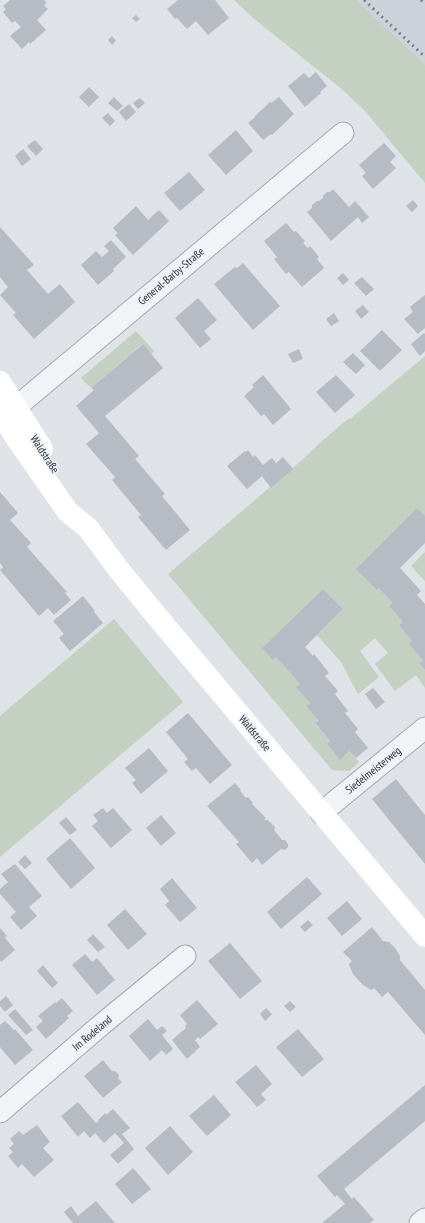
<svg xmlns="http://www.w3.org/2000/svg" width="425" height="1223" viewBox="0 0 425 1223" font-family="'PT Sans Narrow',sans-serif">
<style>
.built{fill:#cdd1d9}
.green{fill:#c4d0c1}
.building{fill:#b7bbc3}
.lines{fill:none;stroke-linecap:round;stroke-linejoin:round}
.minor-casing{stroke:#a5a9b1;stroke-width:23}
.minor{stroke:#f1f3f6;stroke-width:21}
.secondary{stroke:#fff;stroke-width:22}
.rail{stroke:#7a818f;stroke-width:3;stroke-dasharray:2 4;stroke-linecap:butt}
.labels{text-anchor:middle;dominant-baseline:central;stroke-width:3.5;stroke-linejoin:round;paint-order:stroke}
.street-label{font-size:11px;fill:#29303d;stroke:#eef1f5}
</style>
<rect width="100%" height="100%" fill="#dfe2e7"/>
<path class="built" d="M278 0H425V123Z"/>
<path class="green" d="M234 0H356L425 65V183L365 111 344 91 253 18Z
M136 331 154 351 151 354 142 344 91 388 81 378Z
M425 356V516L357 569 377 590 379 588 392 603 389 606 403 622 399 625 412 641 409 644 423 661 420 663 425 670V688L416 675 395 691 375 664 388 653 375 638 360 651 379 677 358 694 341 662 317 635 343 609 323 589 262 648 273 659 276 657 300 684 297 687 310 703 306 706 319 721 315 724 330 741 327 744 340 759 349 751 359 762 349 771 332 770 168 574 302 460 321 442 349 418 350 419Z
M425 552V581L411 566Z
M114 619 183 702 0 857V716Z"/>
<path class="building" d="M10 0H44L47 3 44 5 48 9 37 20 46 30 30 44 29 42 22 49 10 36 21 27 15 21 12 23 3 12 6 9 3 6Z
M178 0H215L229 18 208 35 196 21 187 29 177 18 175 19 167 9Z
M136 15 140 19 136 22 132 18Z
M112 36 116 41 112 45 108 40Z
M316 72 327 86 320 92 321 93 305 107 288 86 304 73 309 78Z
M89 87 99 97 89 107 79 97Z
M114 97 123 106 117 111 108 103Z
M279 97 294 114 272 135 271 134 263 140 248 123 255 117V116L270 102 271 103Z
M140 98 145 103 138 109 133 103Z
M129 104 136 112 126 121 119 112Z
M108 113 115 121 110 126 102 118Z
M236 130 253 151 226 175 208 155Z
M35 140 43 149 36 156 27 146Z
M384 143 396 156 390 162 396 168 373 189 362 176 366 173 359 165Z
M23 149 31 159 22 166 15 156Z
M189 172 205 190 180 211 164 193Z
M333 189 349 207 355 201 369 217 362 223 358 217 331 241 307 212 312 208V205L317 201H319L323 198V196L327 192H330Z
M413 200 418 206 412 212 406 206Z
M136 206 148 220 159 210 169 221 133 255 115 235 118 233 113 228Z
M286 223 294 232 296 231 305 241 303 243 308 248 310 246 319 257 317 259 324 268 302 287 289 272 286 274 274 259 277 257 264 241Z
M0 227 34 265 27 270 48 294 60 284 75 302 34 339 13 315 16 313 0 295 8 287 0 277Z
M111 240 126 257 113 269 114 271 98 285 81 265 96 251 102 257 109 251 104 246Z
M243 263 280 306 253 330 214 284 235 267 237 268Z
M343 273 349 280 343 285 337 278Z
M362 277 374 289 366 296 354 283Z
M425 295V328L418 334 404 319 413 312 410 307Z
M198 298 217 320 204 331 211 339 200 348 175 318Z
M363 305 369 312 361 319 355 311Z
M334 313 339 321 331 326 326 319Z
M382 330 402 350 380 371 360 351Z
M424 333 425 334V351L420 356 411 344Z
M143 344 163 368 105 416 139 456 135 459 165 494 162 496 190 530 166 550 138 517 141 515 112 480 115 477 86 444 99 433 76 406 94 390 91 388Z
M299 349 303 359 293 363 288 354Z
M353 353 365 365 356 374 343 362Z
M263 375 291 409 273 425 264 414 261 416 244 396 254 387 252 385Z
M336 375 355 395 335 413 316 392Z
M248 450 253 457 255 455 263 465 272 458 276 463 283 457 293 469 271 488 262 476 247 489 227 466 245 451 246 452Z
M0 492 18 513 10 520 31 543 27 547 67 592 65 593 71 600 54 615 48 608 39 616 0 570 3 567 0 563Z
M417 508 425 516V543L400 568 421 591 417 595 425 604V670L419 663 423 661 409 644 412 641 399 625 403 622 389 606 392 603 379 588 377 590 356 569Z
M323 589 343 609 305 647 313 656 314 654 329 673 325 676 338 691 335 694 348 711 345 713 358 729 355 732 368 748 356 758 349 751 340 760 327 744 330 741 315 723 319 721 306 706 310 703 296 687 300 684 276 657 273 660 262 648Z
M83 596 95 611 94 612 103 623 70 651 59 638 64 634 53 621Z
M373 688 385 702 376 709 365 694Z
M188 713 232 765 210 784 196 768 192 771 184 762 188 759 166 732Z
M149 748 168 771 141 794 132 783 136 780 125 768Z
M396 779 425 815V864L372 799Z
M235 783 241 790 240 791 246 798 248 797 253 803 252 804 266 818 264 820H268L275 827 274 830 282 840H285L288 844V847L285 850 281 849 262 865 257 858 252 863 236 844 239 842 207 806Z
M103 808 107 813 113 808 132 830 111 848 92 826 98 821 93 815Z
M161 815 176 833 161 846 146 828Z
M66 817 77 830 70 835 59 823Z
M70 838 95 868 71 889 46 859Z
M25 855 32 863 25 869 18 862Z
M15 864 42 896 29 907 37 916 21 930 10 917 16 912 0 894V889L8 882 1 874Z
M307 877 322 894 281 929 267 912Z
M172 878 197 908 180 922 165 905 169 901 160 889Z
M347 901 362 919 342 936 327 918Z
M125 909 147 934 128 950 107 925Z
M308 920 313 925 305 932 300 927Z
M372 927 383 941 389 942 395 948 400 956V960L425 990V1035L388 992 382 997 374 988 371 990 363 985 353 974 349 964 352 961 343 952Z
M0 928 7 936 5 938 15 950 1 962 0 960Z
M93 934 105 947 98 952 87 940Z
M230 943 262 981 240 999 208 961Z
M85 954 92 962 97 958 115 980 97 995 72 965Z
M43 965 58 983 52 988 37 971Z
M6 996 13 1005 5 1012 0 1006V1001Z
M62 998 73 1011 67 1016 69 1018 46 1039 36 1027 43 1021 38 1016 55 1002 56 1003Z
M197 1000 218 1024 200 1039 198 1037 195 1040 200 1047 187 1059 172 1040 186 1028 185 1026 187 1024 180 1015Z
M290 1001 296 1007 290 1012 284 1006Z
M266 1008 272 1014 265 1021 260 1014Z
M15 1009 33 1030 26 1035 8 1015Z
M148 1019 157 1030 162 1026 167 1031 162 1035 173 1049 166 1055 162 1050 150 1061 129 1036Z
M5 1021 14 1030 15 1029 33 1050 15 1065 0 1047V1025Z
M298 1029 324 1059 302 1077 276 1047Z
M103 1060 112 1071H115L119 1075 118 1078 122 1082 103 1098 84 1076Z
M256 1065 272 1084 261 1094 266 1100 257 1107 235 1082Z
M425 1085V1121L344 1189 352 1199 354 1197 374 1220 370 1223H322L345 1204 337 1195 335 1197 317 1176Z
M214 1095 231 1115 207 1136 189 1116Z
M78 1102 96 1123 99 1120H98L105 1113 106 1115 113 1109 130 1128 122 1134 134 1149 118 1164 110 1155 124 1143 115 1133 104 1143 95 1133 90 1138 84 1131 78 1137 61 1116Z
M37 1125 50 1142 43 1148 54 1160 34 1177 22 1164 18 1168 8 1156 13 1152 9 1148 14 1144 10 1139 19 1131 23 1135Z
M170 1126 193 1152 168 1175 145 1148Z
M133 1168 151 1189 132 1204 115 1184Z
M96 1201 115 1223H73L64 1212 71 1206 78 1216Z"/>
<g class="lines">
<defs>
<path id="minor" d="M2 419 343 133
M321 813 425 728
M0 1112 101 1025 185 956
M420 1223 425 1219"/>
</defs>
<use href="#minor" class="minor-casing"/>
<use href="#minor" class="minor"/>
<path class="secondary" d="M0 382 42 449
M0 412 17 439 68 512 88 528 119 570 160 620 425 936"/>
<path class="rail" d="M364 0 425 57
M421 0 425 4"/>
</g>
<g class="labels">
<g class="street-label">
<text transform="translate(171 276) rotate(-40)">General-Barby-Straße</text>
<text transform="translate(45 454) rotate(57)">Waldstraße</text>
<text transform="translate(255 733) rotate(50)">Waldstraße</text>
<text transform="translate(373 770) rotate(-39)">Siedelmeisterweg</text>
<text transform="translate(92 1033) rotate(-40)">Im Rodeland</text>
</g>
</g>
</svg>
